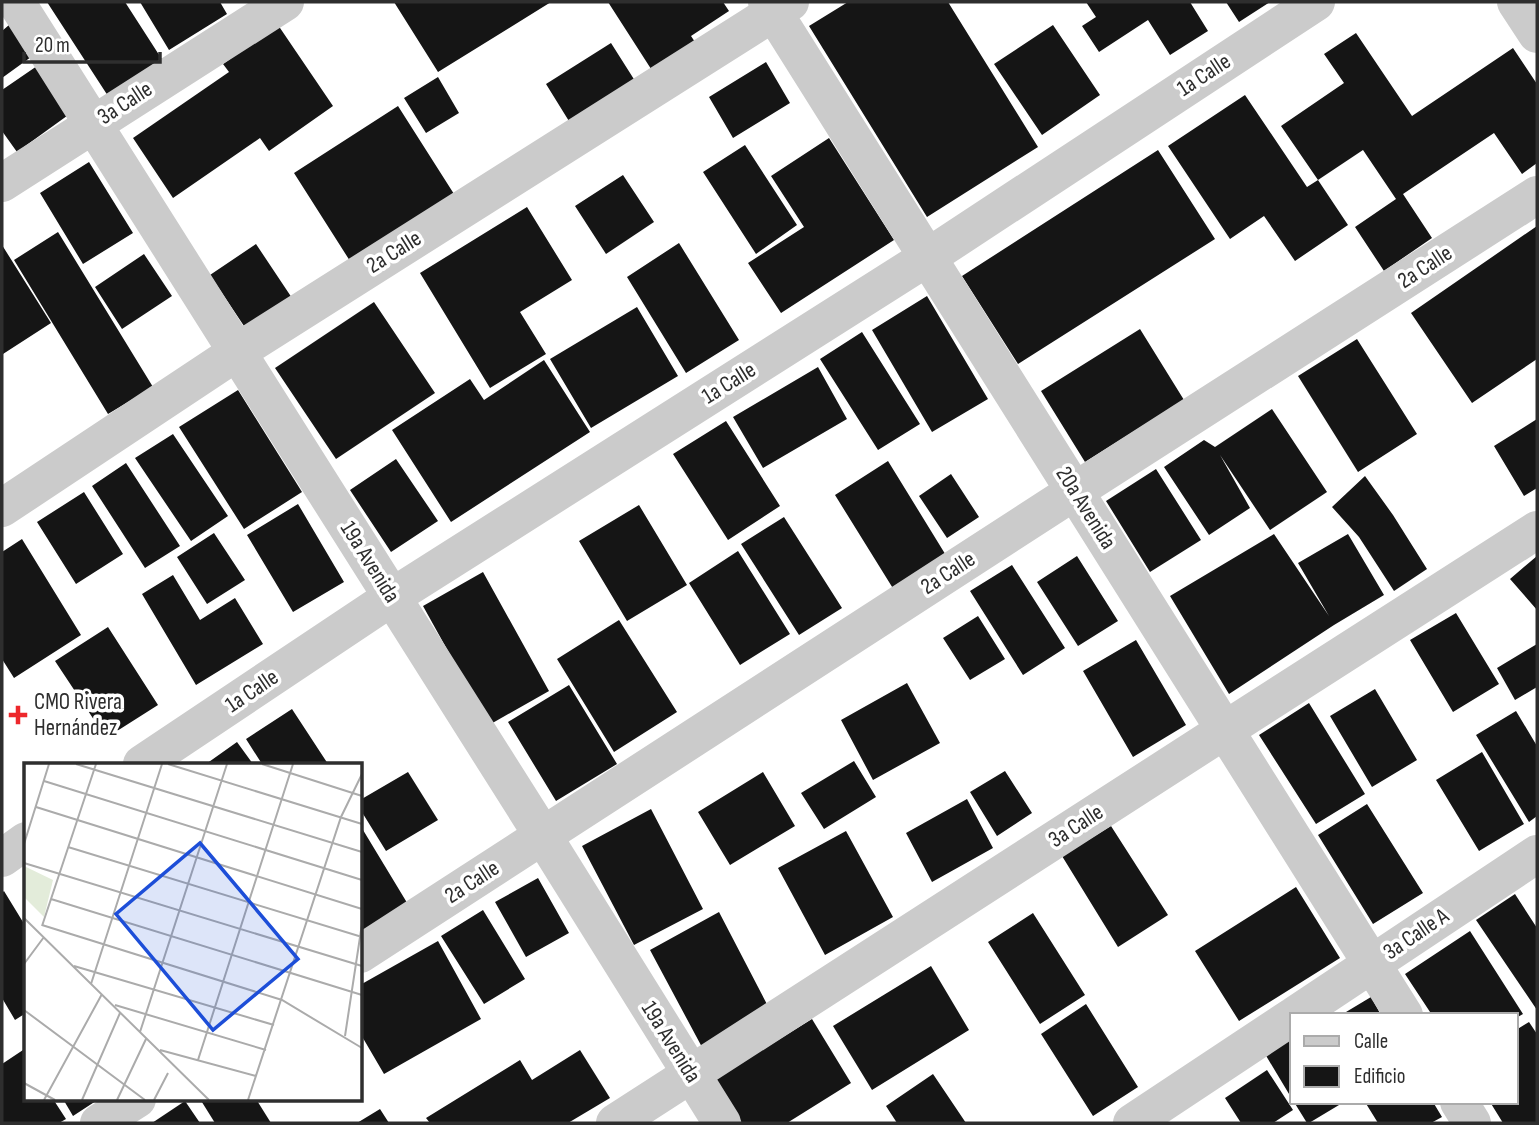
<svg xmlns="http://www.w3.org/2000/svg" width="1539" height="1125" viewBox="0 0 1539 1125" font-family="'Sofia Sans Condensed',sans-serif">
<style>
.building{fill:#151515}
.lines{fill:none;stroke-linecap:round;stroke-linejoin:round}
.minor{stroke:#cbcbcb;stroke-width:38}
.poi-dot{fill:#ed272b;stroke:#fff;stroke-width:2.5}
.labels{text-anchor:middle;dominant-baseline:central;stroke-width:7;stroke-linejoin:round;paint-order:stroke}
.street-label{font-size:23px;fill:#2e2e2e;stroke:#fff}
.poi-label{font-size:23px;fill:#2e2e2e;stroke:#fff;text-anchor:start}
.inset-road{fill:none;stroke:#ababab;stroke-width:2}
.view{fill:#1d4ed8;fill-opacity:0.15;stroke:#1d4ed8;stroke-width:3.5}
.inset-edge{fill:none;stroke:#2e2e2e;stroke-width:3.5}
</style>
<rect width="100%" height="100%" fill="#fff"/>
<path class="building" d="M47 2H125L163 61 108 96Z
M140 2H220L227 14 169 50Z
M394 2H551L438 72Z
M608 2H723L729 11 691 36 697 45 653 72Z
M848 2H948L1038 147 927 217 809 26Z
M1086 2H1190L1208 31 1170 55 1148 20 1099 52 1082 26 1096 17Z
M1226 2H1270L1239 22Z
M9 25 31 57 2 78V31Z
M278 25 333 106 269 151 260 138 173 198 133 138 229 72 223 64Z
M1053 25 1100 95 1042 135 994 64Z
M1356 33 1412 116 1513 48 1537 84V163L1522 174 1494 133 1403 194 1432 238 1384 271 1355 227 1396 199 1363 150 1318 180 1281 126 1344 83 1324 54Z
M611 43 637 84 572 126 546 84Z
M766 62 790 103 733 138 709 97Z
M37 66 71 113 17 152 2 131V90Z
M438 77 459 113 426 133 404 98Z
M1245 95 1307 187 1318 180 1348 225 1295 261 1264 216 1230 239 1168 146Z
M398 106 461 205 357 272 294 173Z
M829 138 894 240 781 313 748 263 804 227 771 176Z
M745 145 797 225 756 254 703 172Z
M1158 150 1215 239 1018 364 962 276Z
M89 162 133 233 83 264 40 193Z
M623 175 654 222 606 254 575 206Z
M527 207 572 280 520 312 546 354 490 388 420 273Z
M1537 226V359L1472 403 1411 313Z
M58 232 153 387 108 414 14 260Z
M679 243 739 340 686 373 627 277Z
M256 244 292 298 246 329 210 275Z
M2 245 51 323 3 354 2 351Z
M144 254 172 296 122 329 95 287Z
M927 296 988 399 932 432 872 330Z
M374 302 435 393 336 459 275 368Z
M637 307 678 376 591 428 550 359Z
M1140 329 1184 400 1085 462 1041 391Z
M862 332 920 424 878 450 820 359Z
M1357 339 1417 434 1358 472 1298 376Z
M544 360 590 432 451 522 392 430 470 379 484 400Z
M818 367 847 419 763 468 733 417Z
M238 390 302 492 244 529 179 427Z
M1272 409 1327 492 1270 530 1220 455 1250 508 1209 535 1164 467 1204 440 1215 447Z
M1537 419V488L1524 496 1494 446Z
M726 421 780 506 728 540 673 454Z
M173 434 228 516 191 541 135 458Z
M396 459 438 521 391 552 350 490Z
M888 461 947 557 894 590 835 495Z
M126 463 180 546 145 568 92 486Z
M1156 469 1201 540 1150 572 1106 501Z
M951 474 979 517 947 538 919 496Z
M1365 476 1393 515 1427 569 1394 591 1359 537 1332 507Z
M84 492 123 554 76 584 37 522Z
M298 504 344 582 293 612 247 535Z
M639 505 687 585 627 621 579 541Z
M784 517 842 608 799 635 741 544Z
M214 533 245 580 207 604 177 557Z
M1274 534 1329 616 1298 563 1348 534 1384 595 1334 625 1229 694 1170 596Z
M22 539 81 635 14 678 2 659V552Z
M738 551 790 634 740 665 689 583Z
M1077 556 1118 621 1078 646 1037 582Z
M1537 556V610L1510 579Z
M1012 565 1065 648 1023 675 970 591Z
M483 572 549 691 489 725 423 606Z
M173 575 200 620 235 598 263 644 196 685 142 594Z
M1456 613 1499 684 1453 712 1410 640Z
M978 616 1005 659 970 680 943 638Z
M619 620 677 712 614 752 557 659Z
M108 627 158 705 106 738 55 661Z
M1136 640 1186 725 1133 757 1083 671Z
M1537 644V687L1515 700 1497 668Z
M907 683 940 743 873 780 841 720Z
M569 685 617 764 556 801 508 722Z
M1375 689 1417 760 1372 787 1330 716Z
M1309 703 1365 794 1316 824 1259 735Z
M292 709 328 764H262L246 739Z
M1516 711 1537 746V816L1529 822 1476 735Z
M237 742 253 764H206Z
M1482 752 1524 824 1479 851 1436 780Z
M854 761 876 797 824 829 801 793Z
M1005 771 1032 813 997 836 970 792Z
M408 772 438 820 386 851 360 809V800Z
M763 772 795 826 730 865 698 812Z
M967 799 993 848 932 882 906 833Z
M1367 804 1423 893 1373 924 1318 835Z
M651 809 703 909 634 945 582 846Z
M360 825 409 906 360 935Z
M1111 826 1168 915 1118 947 1062 856Z
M846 831 893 917 825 955 778 868Z
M538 878 569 933 526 957 495 902Z
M1296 887 1340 958 1239 1021 1195 951Z
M4 891 26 927V1013L15 1020 2 998V893Z
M1515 894 1537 928V1010L1476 920Z
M483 910 525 979 484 1004 441 936Z
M719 912 771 1012 703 1049 650 950Z
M1033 913 1085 995 1040 1024 988 942Z
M1470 931 1523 1014 1516 1018V1015H1432L1405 974Z
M438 941 481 1019 384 1074 360 1033V985Z
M931 966 969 1030 872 1090 833 1026Z
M1371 997 1381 1015H1341Z
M1086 1004 1138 1087 1093 1116 1041 1034Z
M812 1019 851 1083 787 1123H742L715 1079Z
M1529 1022 1537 1034V1123H1503L1490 1102H1516V1030Z
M1292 1038V1099L1265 1054Z
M23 1050 26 1055V1099H53L66 1119 59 1123H2V1064Z
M580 1050 610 1098 568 1123H430L426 1118 520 1060 532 1080Z
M1267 1070 1293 1110 1273 1123H1241L1225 1098Z
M933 1074 966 1123H897L886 1106Z
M63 1099H99L73 1116Z
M200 1099H256L271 1123H215Z
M185 1101 200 1123H152Z
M1294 1102H1344L1309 1123H1307Z
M1365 1102H1433L1442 1117 1431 1123H1378Z
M380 1109 389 1123H357Z"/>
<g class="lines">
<path class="minor" d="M16 2 543 836 722 1123
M767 2 1404 1015
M1516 2 1537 34
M2 183 285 2
M2 508 237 352 790 2
M142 764 392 597 928 257 1316 2
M2 858 26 841
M360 954 1075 491 1537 195
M1295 1015 1537 854
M1459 1102 1472 1123
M99 1123 137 1099
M615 1123 1225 730 1537 530
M1132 1123 1292 1017"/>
</g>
<path class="poi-dot" d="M14.5 704.5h7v7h7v7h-7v7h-7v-7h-7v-7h7z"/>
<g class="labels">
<g class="street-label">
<text transform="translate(1204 75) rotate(-33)">1a Calle</text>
<text transform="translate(125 103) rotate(-33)">3a Calle</text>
<text transform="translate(394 252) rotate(-32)">2a Calle</text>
<text transform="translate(1425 267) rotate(-33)">2a Calle</text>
<text transform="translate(729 383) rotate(-32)">1a Calle</text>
<text transform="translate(1086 508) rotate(58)">20a Avenida</text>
<text transform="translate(370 562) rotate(58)">19a Avenida</text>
<text transform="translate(948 573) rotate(-33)">2a Calle</text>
<text transform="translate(252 691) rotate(-34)">1a Calle</text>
<text transform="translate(1076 826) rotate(-33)">3a Calle</text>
<text transform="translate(472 882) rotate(-33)">2a Calle</text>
<text transform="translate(1416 934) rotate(-34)">3a Calle A</text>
<text transform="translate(671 1042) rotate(58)">19a Avenida</text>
</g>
<g class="poi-label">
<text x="34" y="702">CMO Rivera<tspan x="34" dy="26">Hernández</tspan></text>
</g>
</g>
<g transform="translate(24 763)">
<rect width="338" height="338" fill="#fff"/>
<path d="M0 103 29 117 20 154 0 134Z" fill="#e3ecda"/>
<path class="inset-road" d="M52 1 338 89M144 1 338 61M238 1 338 33M20 18 338 117M12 44 338 146M0 81 25 1M44 84 338 174M0 100 338 203M27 136 338 232M0 155 185 337M18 162 258 237 338 285M18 163 72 1M0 201 20 174M50 203 250 262M67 221 138 1M91 242 242 287M0 247 121 337M116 269 203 1M321 273 338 161M136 287 232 313M174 297 269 1M0 320 31 337M20 337 78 231M58 337 96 250M93 337 122 276M130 337 144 310M224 337 317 54 338 11"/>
<path class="view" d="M176 80 274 196 189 267 92 151Z"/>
<rect width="338" height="338" class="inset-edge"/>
</g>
<rect width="1539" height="1125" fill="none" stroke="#2e2e2e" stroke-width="7"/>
<rect x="1290" y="1013" width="228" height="91" fill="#ffffff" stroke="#ababab" stroke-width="2"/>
<rect x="1304" y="1036" width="35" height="10" fill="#cbcbcb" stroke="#ababab" stroke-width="2"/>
<text x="1354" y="1048" font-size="21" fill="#2e2e2e">Calle</text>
<rect x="1304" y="1066" width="35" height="21" fill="#151515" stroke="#ababab" stroke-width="2"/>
<text x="1354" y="1083" font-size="21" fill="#2e2e2e">Edificio</text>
<path d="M24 52v10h136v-10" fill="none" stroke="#2e2e2e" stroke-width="3.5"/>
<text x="35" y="52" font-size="21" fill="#2e2e2e" stroke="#ffffff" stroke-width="5" paint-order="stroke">20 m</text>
</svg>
